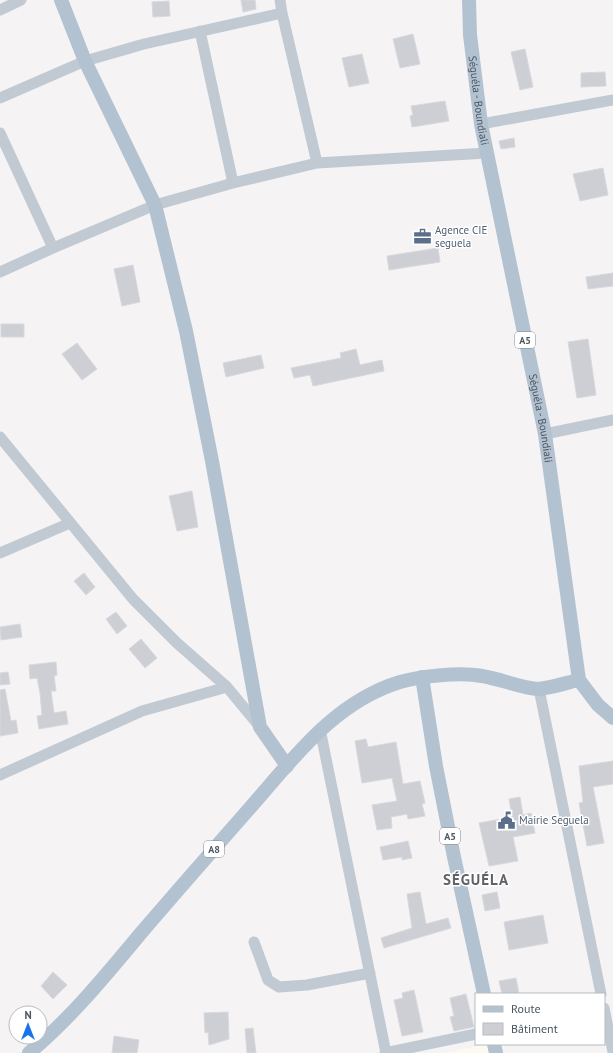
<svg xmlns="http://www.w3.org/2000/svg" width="613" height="1053" viewBox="0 0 613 1053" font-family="'PT Sans',sans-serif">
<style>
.commercial{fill:#fdf9ef}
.building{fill:#cdcfd5;stroke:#d7d9de}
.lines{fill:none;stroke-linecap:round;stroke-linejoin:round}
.minor{stroke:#c1cad2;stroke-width:11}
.major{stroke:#b3c2d1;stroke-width:14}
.labels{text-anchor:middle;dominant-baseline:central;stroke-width:3;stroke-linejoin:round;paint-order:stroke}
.shield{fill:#fff;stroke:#808990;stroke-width:1}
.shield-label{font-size:10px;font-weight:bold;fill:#4a5661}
.street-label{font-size:11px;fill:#4a5661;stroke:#fff}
.service-label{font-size:11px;fill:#4e5e75;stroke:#fff;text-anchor:start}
.district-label{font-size:15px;font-weight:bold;letter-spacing:1px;fill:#5f6368;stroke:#fff}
</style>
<rect width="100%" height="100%" fill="#f5f3f3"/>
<path class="commercial" d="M488 1044 490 1053H444Z"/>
<path class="building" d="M241 0H255L256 9 243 12Z
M169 1 170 16 153 17 152 2Z
M413 34 420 64 400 68 393 39Z
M525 49 533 87 520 90 511 52Z
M362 54 369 83 349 87 342 58Z
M605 72 606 86 581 87V73Z
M445 101 449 121 412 127 410 116 413 115 411 106Z
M514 138 515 147 501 149 499 141Z
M603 168 608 195 580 201 573 174Z
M438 248 440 262 389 270 387 256Z
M133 265 140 302 122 306 114 269Z
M613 273V286L588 289 586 277Z
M1 324H24V337H1Z
M588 339 596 395 577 398 568 342Z
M77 343 97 369 82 380 62 354Z
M356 349 360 365 382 360 384 371 313 386 310 375 294 378 291 368 341 358 340 353Z
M261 355 264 368 226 377 223 363Z
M192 491 198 527 177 531 169 496Z
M84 573 95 587 86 595 74 581Z
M116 612 127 626 117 634 106 619Z
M20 624 22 637 1 640 0 627Z
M141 639 157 658 145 668 129 649Z
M56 662 57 675 54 676 56 691H51L54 713 66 711 68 724 39 729 37 716 42 715 40 693 37 678 30 679 29 665Z
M8 672 10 684 0 685V673Z
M5 689 11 721 16 720 18 733 0 736V690Z
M366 739 368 747 396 742 403 784 420 781 425 803 422 804 425 816 408 819 407 814 391 817 392 828 377 830 372 805 397 801 392 778 362 783 355 741Z
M613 761V784L593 787 604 843 587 846 579 803 583 802 579 766Z
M520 797 523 815 531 813 535 833 513 837 518 861 489 866 479 823 512 817 509 799Z
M408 841 412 858 402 860V857L383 860 380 847Z
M420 892 426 924 448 918 451 928 384 948 381 938 412 928 407 894Z
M497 892 500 908 485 911 482 895Z
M543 915 548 943 509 950 504 922Z
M53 972 67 985 53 999 41 986Z
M516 978 519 994H502L499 981Z
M414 990 423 1032 402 1036 394 1000 403 998 402 993Z
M466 994 474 1027 454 1031 450 1017 454 1016 450 998Z
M228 1012 229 1039 209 1045 208 1032 205 1033 204 1013Z
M253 1028 256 1053H247L245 1029Z
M114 1036 139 1040 137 1053H112Z"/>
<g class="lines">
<path class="minor" d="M280 0 282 13 317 163
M0 10 21 0
M200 31 233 183
M0 98 85 61 144 44 282 13
M481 124 613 100
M0 133 53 248
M0 272 53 248 155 205 233 183 317 163 487 153
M545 434 613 420
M0 437 133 599 177 643 227 687 260 727
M0 553 70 523
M539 689 601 994
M320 729 386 1053
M0 775 142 711 227 687
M254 942 268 980 279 987 307 985 370 973
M604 1008 613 1052
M385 1053 476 1034"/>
<g class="major">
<path d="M61 0 85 61 155 205 186 331 212 461 260 727 287 766"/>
<path id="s1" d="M469 0 470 35 481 124 545 434 579 680 598 705 613 718"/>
<path d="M422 677 436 766 454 857 484 994"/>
<path d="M494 1044 496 1053"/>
<path d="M29 1053C71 1018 106 975 141 933 177 891 213 850 249 809 293 759 334 702 400 682 422 676 459 672 482 676 500 679 519 687 537 689 547 689 569 682 579 680"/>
</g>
</g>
<defs>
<symbol id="office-bare" viewBox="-9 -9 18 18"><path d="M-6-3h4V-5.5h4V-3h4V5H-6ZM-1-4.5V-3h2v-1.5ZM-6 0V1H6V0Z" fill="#5c6f8a" stroke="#fff" stroke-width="2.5" paint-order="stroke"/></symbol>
<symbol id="civic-bare" viewBox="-9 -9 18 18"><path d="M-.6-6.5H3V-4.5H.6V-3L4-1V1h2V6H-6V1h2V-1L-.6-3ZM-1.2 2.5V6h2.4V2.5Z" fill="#5c6f8a" stroke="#fff" stroke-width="2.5" paint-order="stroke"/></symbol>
</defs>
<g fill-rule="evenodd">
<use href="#office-bare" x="410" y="224" width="25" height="25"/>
<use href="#civic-bare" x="494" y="808" width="25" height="25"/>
</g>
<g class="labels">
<g class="shield">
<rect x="515" y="332" width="20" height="16" rx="3"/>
<rect x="440" y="828" width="20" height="16" rx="3"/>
<rect x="204" y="841" width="20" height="16" rx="3"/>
</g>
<g class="shield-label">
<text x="525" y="340">A5</text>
<text x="450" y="836">A5</text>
<text x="214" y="849">A8</text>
</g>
<g class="street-label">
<text stroke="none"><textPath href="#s1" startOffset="101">Séguéla - Boundiali</textPath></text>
<text stroke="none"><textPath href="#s1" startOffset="425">Séguéla - Boundiali</textPath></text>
</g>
<g class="service-label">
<text x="435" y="230">Agence CIE<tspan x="435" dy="13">seguela</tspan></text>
<text x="519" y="820">Mairie Seguela</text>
</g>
<g class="district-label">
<text x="476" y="879">SÉGUÉLA</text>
</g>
</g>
<rect x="475" y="993" width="130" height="52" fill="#ffffff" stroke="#b7bbc0"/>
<rect x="483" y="1006" width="20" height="6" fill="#b3c2d1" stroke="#b7bbc0"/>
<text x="511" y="1013" font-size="12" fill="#4a5661">Route</text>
<rect x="483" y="1023" width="20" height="12" fill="#cdcfd5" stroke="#b7bbc0"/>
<text x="511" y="1033" font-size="12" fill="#4a5661">Bâtiment</text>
<g transform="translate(28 1025)"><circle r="19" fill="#ffffff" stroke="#b7bbc0"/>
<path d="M0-3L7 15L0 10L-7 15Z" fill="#1a73e8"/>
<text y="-6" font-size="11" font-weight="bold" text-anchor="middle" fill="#4a5661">N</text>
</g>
</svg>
